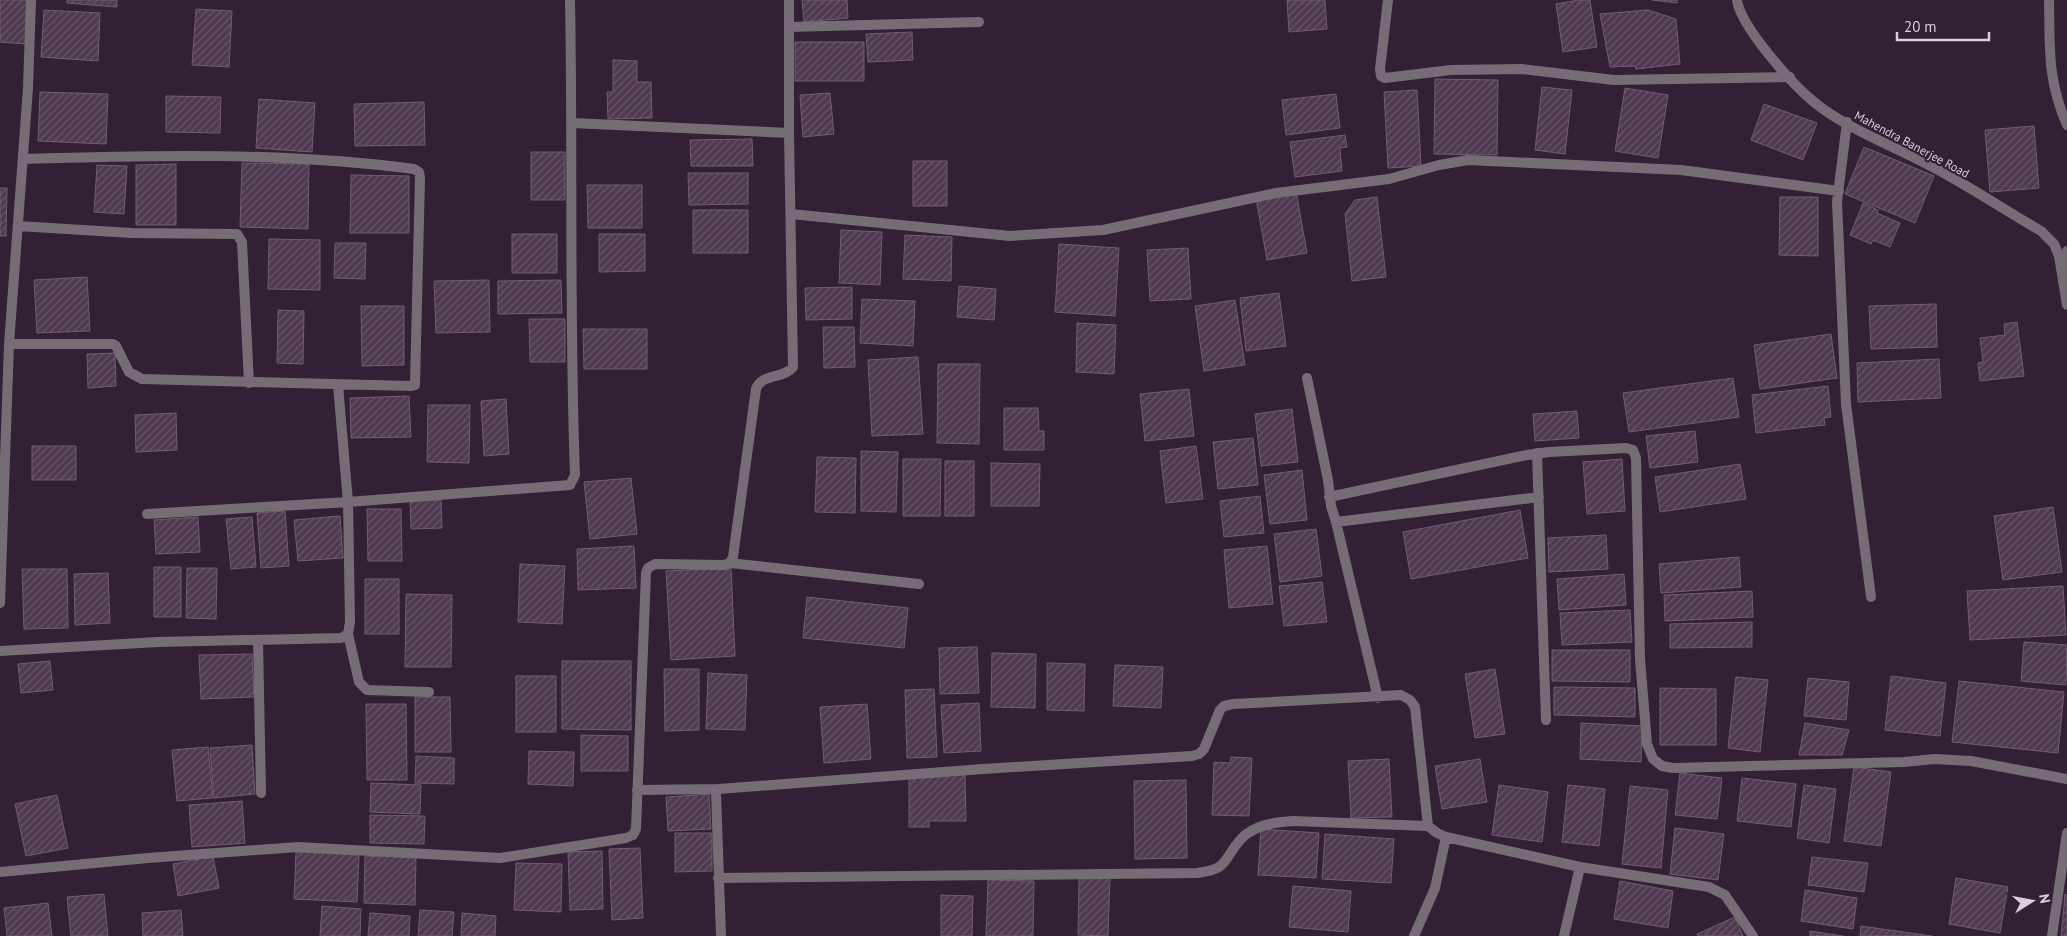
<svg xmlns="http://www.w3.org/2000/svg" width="2067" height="936" viewBox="0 0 2067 936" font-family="'PT Sans',sans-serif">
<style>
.building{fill:url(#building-hatch);stroke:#715c72}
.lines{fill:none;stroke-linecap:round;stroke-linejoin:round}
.minor{stroke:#766c76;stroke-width:10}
.tertiary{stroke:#766c76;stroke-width:10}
.labels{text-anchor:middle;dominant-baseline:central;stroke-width:4.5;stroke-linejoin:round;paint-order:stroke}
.street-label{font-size:12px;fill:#dbcfdb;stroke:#322034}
</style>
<defs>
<pattern id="building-hatch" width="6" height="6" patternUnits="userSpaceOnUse" patternTransform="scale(1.25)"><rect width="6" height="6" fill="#4e3a4f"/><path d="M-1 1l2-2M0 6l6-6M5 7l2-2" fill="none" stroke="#675568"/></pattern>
</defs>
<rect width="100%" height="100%" fill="#322034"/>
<path class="building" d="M0 0H28L25 44 0 42Z
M67 0H117V7L67 3Z
M802 0H847L848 18 804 22Z
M1287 0H1325L1327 29 1289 32Z
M1579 0H1590L1597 47 1563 52 1556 4Z
M1652 0H1677V3Z
M196 9 232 11 229 67 192 65Z
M44 10 100 13 98 61 41 57Z
M1648 10 1676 19 1680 64 1636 69 1635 66 1610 67 1600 14Z
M912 32 913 60 868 62 866 34Z
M795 42H864V81H795Z
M613 60 637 61V82H651L652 118 608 119 607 92H613Z
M1435 79 1498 80 1497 155 1434 154Z
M1542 87 1572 90 1565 154 1535 150Z
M1625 88 1668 95 1658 158 1615 151Z
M1417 90 1421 166 1388 168 1384 92Z
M40 92 108 94 106 144 38 141Z
M830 93 834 134 803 137 800 95Z
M1336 94 1340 128 1286 135 1282 100Z
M166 96 221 97 220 133 166 132Z
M259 99 315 103 312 152 256 148Z
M424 102 425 145 355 146 354 104Z
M1764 104 1817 123 1803 160 1751 140Z
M2034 126 2039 188 1990 192 1985 130Z
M1345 135 1347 147 1340 148 1342 171 1295 177 1290 142Z
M752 139 753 166H691L690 140Z
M1864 147 1934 176 1915 223 1845 194Z
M531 152H565V200H531Z
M913 161H947V206H913Z
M242 163 309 164 308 229 240 227Z
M176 164V225H136V165Z
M97 165 127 166 124 214 94 212Z
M688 173H748V204L689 205Z
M351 175 409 176V233H350Z
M587 185H642V228H588Z
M0 188H7L6 236H0Z
M1296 191 1307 253 1267 260 1256 198Z
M1377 197 1386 277 1352 281 1345 214 1355 200Z
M1780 197H1818V256L1779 255Z
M1863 203 1878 210 1877 213 1900 223 1890 247 1873 240 1871 244 1850 235Z
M693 210H748V253H693Z
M841 230 882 232 880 285 839 283Z
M512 234H557V273H512Z
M599 234H645V271L599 272Z
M905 235 952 237 951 281 903 279Z
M269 239 320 240V290L268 289Z
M335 243H366L365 279 334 278Z
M1059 244 1119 248 1115 316 1055 312Z
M1188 248 1191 299 1150 301 1147 250Z
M87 277 90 331 37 333 34 280Z
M489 280 490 332 436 333 434 281Z
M561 280 562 313 498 314V281Z
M959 286 996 289 994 320 957 317Z
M852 287V319L806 320 805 288Z
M1279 293 1286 346 1246 351 1240 298Z
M862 299 915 301 913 346 860 343Z
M1235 300 1245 365 1204 371 1195 306Z
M1936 304 1937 347 1871 349 1869 306Z
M361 306H404V365L362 366Z
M278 310 304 311 303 364 277 363Z
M529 319H565V362H530Z
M2017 322 2024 376 1980 381 1978 363 1983 362 1980 338 2005 335 2004 324Z
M1077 323 1116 325 1114 374 1076 372Z
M823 327H854L855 367 824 368Z
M583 329H647V369H584Z
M1831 334 1837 378 1760 389 1754 345Z
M115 353 116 386 88 388 87 354Z
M918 357 923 434 872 436 868 360Z
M1939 359 1941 398 1858 402 1857 363Z
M938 364H980L979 444 937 443Z
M1733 378 1739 417 1629 432 1623 393Z
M1828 386 1831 417 1824 418 1825 425 1756 433 1752 395Z
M1189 389 1194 436 1145 441 1140 394Z
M409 396 411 437 351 438 350 398Z
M506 399 509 454 484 456 481 401Z
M428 405H470L469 463 427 462Z
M1004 408H1038L1039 431H1044V450H1004Z
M1292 409 1298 462 1261 466 1255 414Z
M1577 411 1579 438 1535 441 1533 414Z
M176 413 177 450 136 452 135 415Z
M1695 431 1698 462 1650 468 1646 436Z
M1253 438 1258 485 1218 489 1213 442Z
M32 446H76V480H32Z
M1196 446 1203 499 1166 503 1160 451Z
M861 451 898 452 896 512 861 511Z
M817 457 856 458 855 513 815 512Z
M903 459H941L940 516H903Z
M1622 459 1625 511 1587 514 1583 462Z
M945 461H974V516H945Z
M991 463 1040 464 1039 506H991Z
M1740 464 1746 499 1660 512 1655 477Z
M1302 470 1307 520 1270 524 1264 475Z
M631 478 637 534 590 539 584 482Z
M1260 496 1264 533 1224 537 1220 501Z
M441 500 442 528 411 529 410 501Z
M2053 507 2062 572 2003 580 1994 516Z
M367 509H401L402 561H368Z
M1520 510 1528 558 1411 579 1403 532Z
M285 511 289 566 261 568 257 513Z
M340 516 343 558 298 561 294 520Z
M198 517 200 552 156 554 154 520Z
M252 517 256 567 231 569 226 519Z
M1316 529 1322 576 1280 582 1274 534Z
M1606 535 1608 569 1549 572 1548 538Z
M634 546 636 588 578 590 577 549Z
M1267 546 1273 604 1229 608 1224 550Z
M1739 557 1741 587 1661 593 1659 564Z
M520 564 565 566 562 624 518 622Z
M154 567H181V617H154Z
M187 568H217L216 619 186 618Z
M731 568 735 656 671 660 666 571Z
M22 569H67L68 628 24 629Z
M108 573 110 623 75 625 74 574Z
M1624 574 1626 605 1559 610 1557 579Z
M365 579H399V634H365Z
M1322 582 1327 622 1284 626 1279 586Z
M2063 586 2066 635 1970 640 1967 591Z
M1752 591 1753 617 1665 621 1664 595Z
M406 594 452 595 451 667H405Z
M807 597 908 608 904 648 803 638Z
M1630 610 1632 642 1562 645 1560 613Z
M1752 622V647L1670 648V624Z
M2024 642 2067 645 2066 685 2021 681Z
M977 647 979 693 940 694 939 648Z
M1552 650H1630V682L1552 681Z
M992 653 1036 654 1035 708 991 707Z
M252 654 254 697 201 699 199 655Z
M50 661 53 690 21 693 18 664Z
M562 661H631V730L562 729Z
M1047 663 1085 664 1084 711 1047 710Z
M1115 665 1163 667 1161 708 1113 706Z
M664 669H699V730L665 731Z
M1495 669 1505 734 1475 738 1465 674Z
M708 673 747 675 745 730 706 729Z
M516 676H556V732H516Z
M1891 676 1946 683 1940 736 1885 730Z
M1736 677 1768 680 1760 752 1728 748Z
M1808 678 1849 682 1846 720 1804 716Z
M1959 681 2064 692 2058 753 1952 742Z
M1554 687 1635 688V717L1554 715Z
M1660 688 1716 689V745H1660Z
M934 689 937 757 907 758 905 690Z
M415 697H450L451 752H415Z
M979 703 981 751 944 753 941 705Z
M366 704H406L407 780H367Z
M867 704 871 759 824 763 820 707Z
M1581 723 1642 726 1641 762 1580 759Z
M1805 723 1849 730 1842 755H1799Z
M581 735 628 736V771H581Z
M252 745 255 794 214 798 210 748Z
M208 747 213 798 177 801 172 750Z
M529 751 574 752 573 786 528 784Z
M416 756 454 758V784L415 783Z
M1231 757 1252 758 1249 816 1212 815 1214 762 1230 763Z
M1389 759 1392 817 1351 818 1348 761Z
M1480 759 1487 802 1442 809 1435 766Z
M1854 767 1891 772 1881 846 1844 841Z
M1680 773 1722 778 1717 819 1675 815Z
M965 774 966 821H929V827H909V775Z
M1742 778 1796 784 1791 827 1737 821Z
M1186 780 1187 858 1135 859 1134 781Z
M371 783 421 785 420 814 370 812Z
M1499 785 1548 792 1542 842 1492 835Z
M1568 785 1605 789 1599 846 1562 842Z
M1804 785 1836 789 1829 843 1797 838Z
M1630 786 1668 790 1661 868 1622 864Z
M709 794 711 829 668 831 666 797Z
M57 795 68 848 26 856 15 804Z
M242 801 245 843 192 847 189 805Z
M370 815 425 816 424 844 370 843Z
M1675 828 1724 834 1718 880 1670 874Z
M1261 829 1319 833 1316 878 1258 875Z
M675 833H712V871L675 872Z
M1325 834 1394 839 1391 883 1322 879Z
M640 848 643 918 612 920 609 849Z
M602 851 603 909 570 910 568 852Z
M296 852 359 855 357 902 294 899Z
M213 856 219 888 178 896 173 864Z
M365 856 416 857 415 905 364 903Z
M1812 857 1868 863 1864 892 1808 885Z
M516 863 562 864 561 912 514 910Z
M1079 878H1110L1108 936 1078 935Z
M1956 878 2008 887 2000 933 1949 924Z
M988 880 1034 881 1033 936H986Z
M1620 881 1673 891 1668 928 1614 919Z
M1293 886 1351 891 1348 932 1289 927Z
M1805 890 1857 898 1853 929 1801 921Z
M104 894 108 936H71L67 897Z
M2065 894 2067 895V936H2061Z
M941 895 973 896 972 936H941Z
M48 903 52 936H7L4 908Z
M322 906 361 909 360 936H320Z
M181 910 183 936H143L142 913Z
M420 910 454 912 452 936H418Z
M370 913 410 916 409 936H368Z
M462 913 496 916 495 936H461Z
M1735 917 1743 936H1698L1697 934Z
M1861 926 1932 936H1860Z
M1810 931 1843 936H1810Z"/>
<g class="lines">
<path class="minor" d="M1388 0 1380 69 1381 76 1385 78 1451 70 1522 69 1614 80 1790 77
M2049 0C2050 48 2047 79 2067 125
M789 27 979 22
M1847 122 1837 202 1846 404 1871 597
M572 123 789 133
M791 214 1010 236 1103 230 1276 193 1389 179 1439 165 1468 160 1681 170 1839 191
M18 226 131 233 237 234 242 242 249 383
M2062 272 2067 251
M9 344H113L116 346 129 372 142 379 412 386 415 385 420 178 419 172 414 169C285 152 153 155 23 159
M1307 378 1328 480 1331 506 1336 522 1378 698
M1537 453 1546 720
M1329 497 1527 455 1549 452 1626 448 1633 450 1636 458 1640 659 1647 744 1653 759 1662 766 1673 768 1904 762 1935 759 1971 761 2067 779
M147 514 348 502 338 385
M1336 522 1539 497
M730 563 919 584
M0 603 9 344 28 88 31 0
M348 634 359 682 367 690 429 692
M258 640 261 793
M0 651 158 642 341 638 348 634 350 622 348 502 570 485 575 475C569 317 573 158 570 0
M637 790 719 789
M0 872 148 858 298 847 500 858 626 838 633 835 636 829 646 573 648 568 655 564 724 565 730 563 733 557 756 389C762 373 784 379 793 367L789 133V0
M718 878 1197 873C1230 869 1222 860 1241 839 1254 825 1275 822 1293 821L1428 826
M721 936 716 793 719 789 983 769 1192 756 1199 754 1204 749 1220 710 1224 706 1233 704 1401 695 1410 700 1415 707 1428 826 1437 833 1446 837 1580 867 1709 887 1725 895 1753 936
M1414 936 1435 888 1446 837
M1564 936 1580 867"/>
<path class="tertiary" d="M1737 0C1740 26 1793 85 1814 102 1844 127 1891 145 1927 164 1966 184 2003 209 2041 231L2054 244 2059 256 2067 305
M2052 936 2067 833"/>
</g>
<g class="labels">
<g class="street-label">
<text transform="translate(1912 144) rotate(28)">Mahendra Banerjee Road</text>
</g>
</g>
<g transform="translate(2032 901) rotate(79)" stroke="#322034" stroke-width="4" paint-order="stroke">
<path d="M0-4L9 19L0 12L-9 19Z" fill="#dbcfdb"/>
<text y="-8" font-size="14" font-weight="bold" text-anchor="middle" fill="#dbcfdb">N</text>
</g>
<path d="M1897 32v8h92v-8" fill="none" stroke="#dbcfdb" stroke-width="2.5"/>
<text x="1904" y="32" font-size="15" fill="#dbcfdb" stroke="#322034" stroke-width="4" paint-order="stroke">20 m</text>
</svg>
